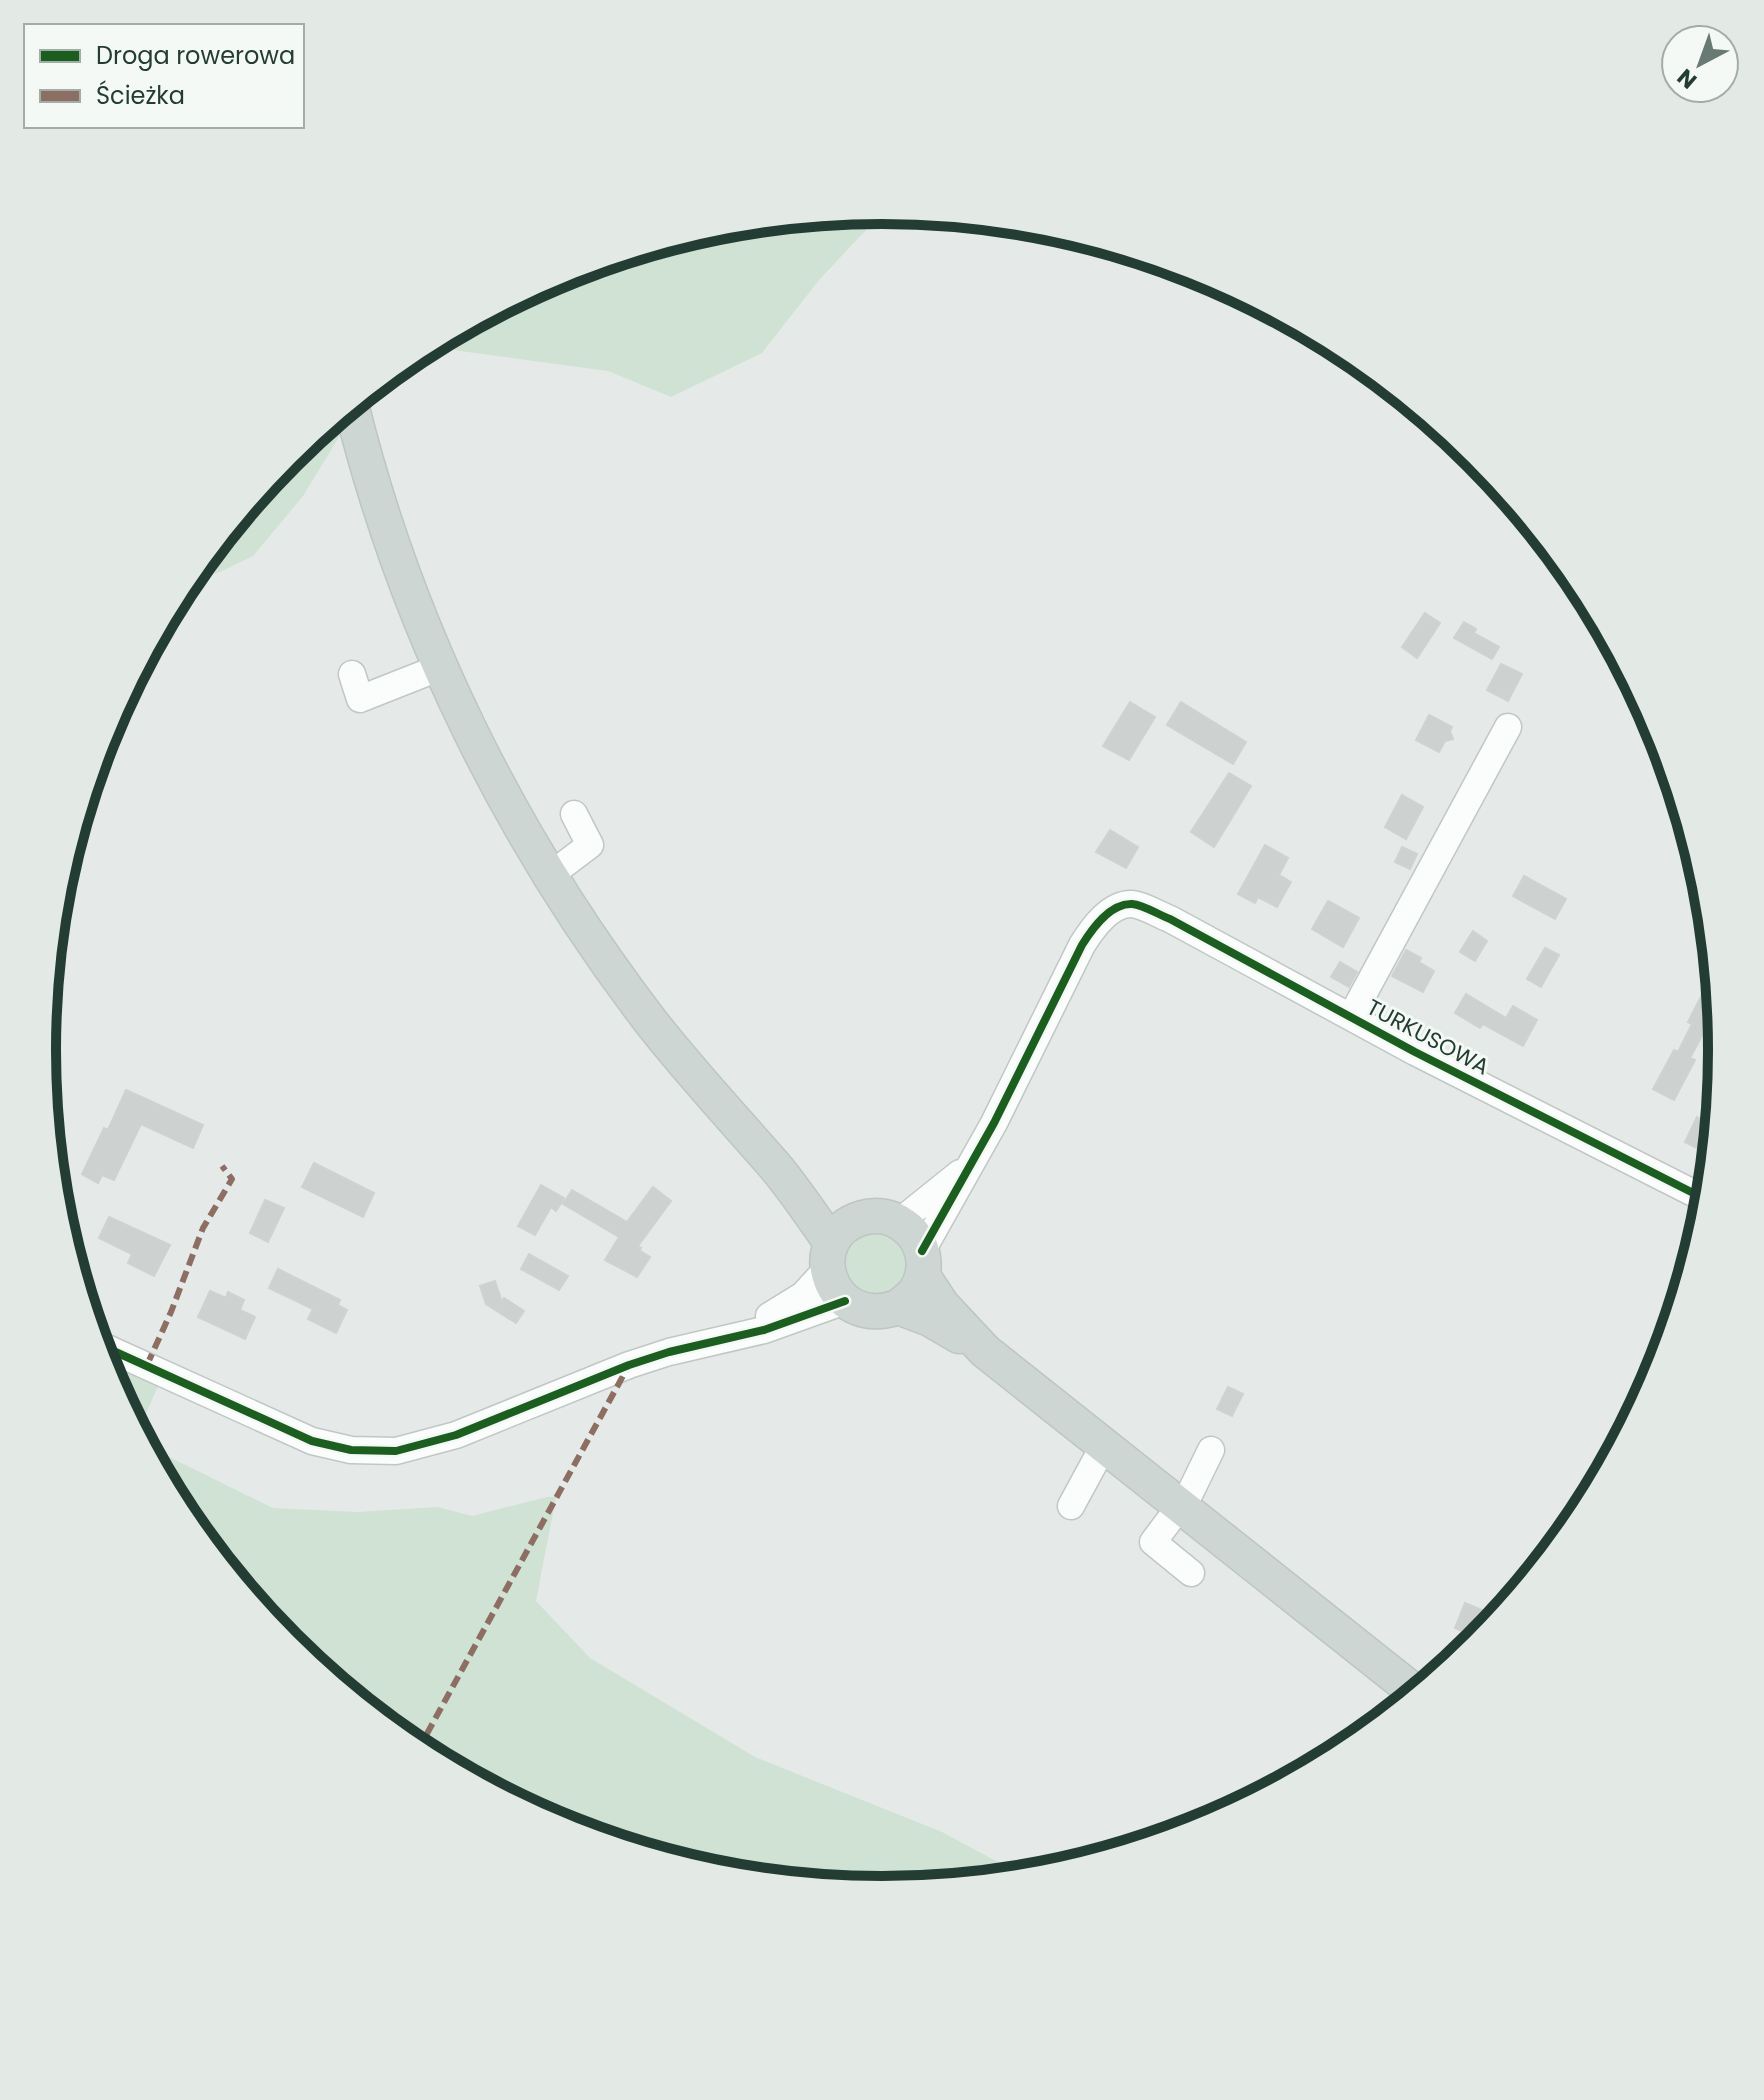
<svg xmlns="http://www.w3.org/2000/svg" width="1764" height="2100" viewBox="0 0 1764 2100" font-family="Poppins,sans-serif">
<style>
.green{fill:#cfe2d4}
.building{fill:#cdd1cf;stroke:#ced3d1;stroke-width:2}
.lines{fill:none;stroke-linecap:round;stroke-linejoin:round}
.minor-casing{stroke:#c2c7c5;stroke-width:29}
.major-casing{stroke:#bdc6c3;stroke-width:37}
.minor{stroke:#fbfcfc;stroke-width:26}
.major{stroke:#ced6d3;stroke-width:34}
.quiet{stroke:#8d6e63;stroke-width:6;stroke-dasharray:12 6;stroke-linecap:butt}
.cycleway-casing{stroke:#f4f9f6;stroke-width:13}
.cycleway{stroke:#1b5e20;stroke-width:8}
.labels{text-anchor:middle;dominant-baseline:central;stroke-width:6;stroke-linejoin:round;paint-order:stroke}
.street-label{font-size:22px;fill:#243d34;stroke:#f4f9f6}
.rim{fill:none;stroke:#243d34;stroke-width:10}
</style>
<rect width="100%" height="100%" fill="#e5eae8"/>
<path class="green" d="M882 210 892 211 867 229 819 280 762 353 671 397 608 371 446 349 388 376 361 397 353 414 303 496 253 556 222 571 183 584 288 456 416 351 561 274 719 226Z
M875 1226 906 1243 910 1278 880 1301 846 1287C838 1243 836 1247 875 1226Z
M98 1344 162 1377 138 1432 106 1371Z
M145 1445 273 1508 358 1512 438 1507 472 1516 547 1497H556L536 1601 590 1658 755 1757 942 1832 1024 1876 882 1890 718 1874 560 1826 415 1748 288 1644 183 1516Z"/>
<path class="building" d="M1425 613 1440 623 1417 658 1402 647Z
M1464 622 1476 629 1474 633 1499 647 1492 659 1454 638Z
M1501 664 1522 674 1508 701 1487 690Z
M1130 702 1155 717 1129 760 1103 746Z
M1181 702 1246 742 1233 764 1167 725Z
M1429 715 1452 727 1450 731 1453 739 1445 741 1439 752 1416 740Z
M1229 773 1251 786 1214 847 1191 832Z
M1402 795 1423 807 1406 839 1385 827Z
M1110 830 1138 847 1126 868 1096 852Z
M1265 845 1288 858 1279 875 1291 882 1277 907 1258 897 1255 903 1238 894Z
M1402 847 1417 854 1410 869 1395 862Z
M1524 876 1566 899 1555 919 1513 896Z
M1328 901 1359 918 1343 947 1312 929Z
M1473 931 1487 941 1475 961 1460 952Z
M1545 948 1559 955 1541 987 1527 979Z
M1406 950 1421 958 1419 962 1434 971 1423 992 1392 976Z
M1340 962 1357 972 1349 987 1331 977Z
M1714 971 1718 1013 1709 1032 1705 1030 1690 1058 1695 1060 1674 1100 1653 1089 1674 1050 1678 1052 1692 1024 1688 1022Z
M1466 994 1506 1018 1513 1006 1537 1020 1523 1046 1483 1024 1480 1028 1455 1013Z
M126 1090 203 1125 193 1148 141 1124 114 1180 102 1175 98 1183 82 1174 104 1128 108 1130Z
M1697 1117 1714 1127 1712 1156 1685 1142Z
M314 1163 374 1193 363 1217 302 1187Z
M541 1185 564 1198 556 1211 551 1207 535 1235 518 1226Z
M653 1187 671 1201 638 1246 641 1248 639 1250 650 1257 637 1277 605 1260 619 1237 563 1204 572 1190 627 1222Z
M265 1200 284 1208 268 1242 250 1233Z
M109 1217 170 1245 154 1276 128 1263 132 1254 99 1238Z
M529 1254 568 1276 559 1290 521 1269Z
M278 1269 340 1300 338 1305 347 1310 336 1333 308 1319 313 1309 269 1288Z
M495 1281 502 1302 504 1298 524 1311 516 1323 486 1304 480 1286Z
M210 1291 226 1298 228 1292 244 1300 240 1310 255 1317 245 1339 198 1317Z
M1228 1387 1243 1394 1232 1416 1217 1409Z
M1465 1603 1498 1617 1480 1639 1455 1628Z"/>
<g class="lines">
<defs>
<path id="minor" d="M352 674 360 699 441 667
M549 876 590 845 574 814
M1351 1017 1508 727
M899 1222 960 1173
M922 1251 994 1123 1082 945C1092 929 1110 903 1132 904 1144 905 1159 915 1170 919L1415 1052 1707 1200
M769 1316 803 1295 827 1269
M98 1344 312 1441 351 1450 396 1451 456 1435 629 1365 669 1352 764 1330 845 1301
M1071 1506 1103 1447
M1191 1573 1153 1542 1190 1493 1211 1450"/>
<path id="major" d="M351 404C406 628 511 840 651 1022 690 1072 733 1118 774 1165 795 1190 813 1217 831 1243
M923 1276 942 1305 985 1351 1416 1693
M898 1307C904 1302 912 1297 916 1290 930 1269 924 1239 903 1225 891 1216 876 1214 862 1218 799 1237 829 1332 898 1307L930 1319 959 1336"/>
</defs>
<use href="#minor" class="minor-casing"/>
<use href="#major" class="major-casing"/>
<use href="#minor" class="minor"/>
<use href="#major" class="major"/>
<path class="quiet" d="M147 1365 171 1312 203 1228 232 1179 222 1166
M418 1750 629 1365"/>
<defs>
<path id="cycleway" d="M922 1251 994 1123 1082 945C1092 929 1110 903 1132 904 1144 905 1159 915 1170 919L1415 1052 1707 1200
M98 1344 312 1441 351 1450 396 1451 456 1435 629 1365 669 1352 764 1330 845 1301"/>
</defs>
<use href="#cycleway" class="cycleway-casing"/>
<use href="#cycleway" class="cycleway"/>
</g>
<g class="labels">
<g class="street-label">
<text transform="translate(1428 1037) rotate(28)">TURKUSOWA</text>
</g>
</g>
<path d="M0 0H1764V2100H0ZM56 1050a826 826 0 1 1 1652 0a826 826 0 1 1-1652 0Z" fill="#e3eae6" fill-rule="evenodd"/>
<path class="rim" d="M56 1050a826 826 0 1 1 1652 0a826 826 0 1 1-1652 0Z"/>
<rect x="24" y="24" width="280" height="104" fill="#f4f9f6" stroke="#a1aea8" stroke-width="2"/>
<rect x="40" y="50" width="40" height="12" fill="#1b5e20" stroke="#a1aea8" stroke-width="2"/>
<text x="96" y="64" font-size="24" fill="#243d34">Droga rowerowa</text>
<rect x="40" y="90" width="40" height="12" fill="#8d6e63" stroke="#a1aea8" stroke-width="2"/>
<text x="96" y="104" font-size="24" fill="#243d34">Ścieżka</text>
<g transform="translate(1700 64) rotate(221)"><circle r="38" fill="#f4f9f6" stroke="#a1aea8" stroke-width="2"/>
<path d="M0-6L14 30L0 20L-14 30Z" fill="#687a73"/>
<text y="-12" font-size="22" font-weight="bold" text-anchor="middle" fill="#243d34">N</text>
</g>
</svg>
